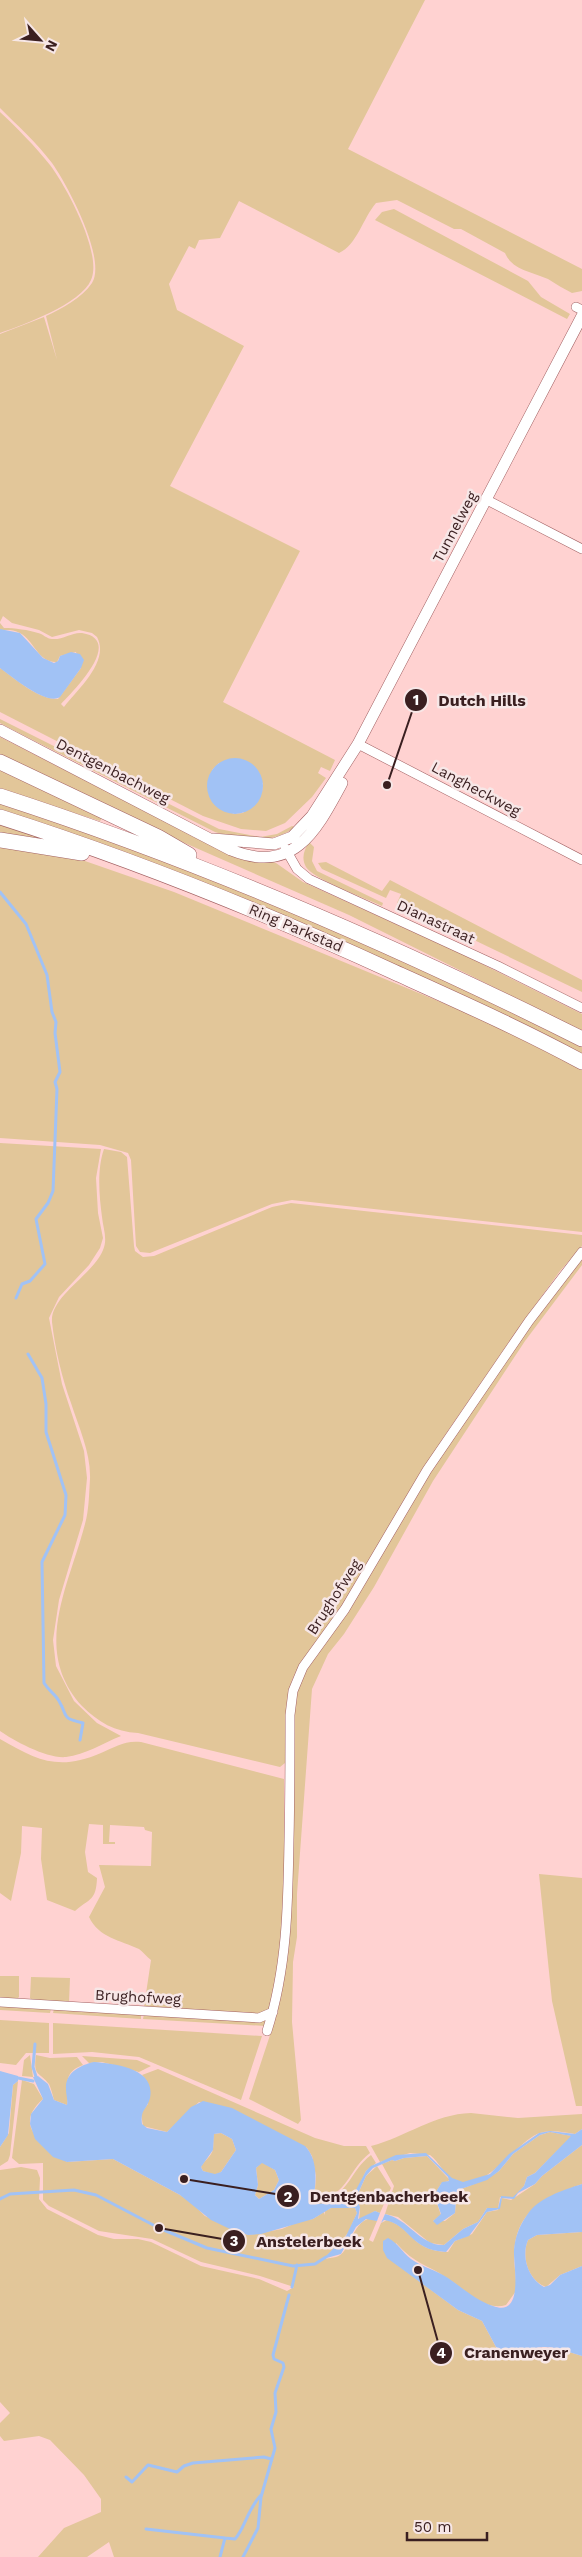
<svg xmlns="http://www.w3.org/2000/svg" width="582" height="2557" viewBox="0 0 582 2557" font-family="'Work Sans',sans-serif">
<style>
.green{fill:#e2c699;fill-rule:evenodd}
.water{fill:#a1c2f5;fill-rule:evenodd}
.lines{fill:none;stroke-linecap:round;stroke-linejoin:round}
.stream{stroke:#a1c2f5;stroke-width:3}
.minor-casing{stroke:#a26062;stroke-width:10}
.tertiary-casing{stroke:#a26062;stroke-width:12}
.trunk-casing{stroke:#a26062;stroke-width:16}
.minor{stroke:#fff;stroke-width:9}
.tertiary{stroke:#fff;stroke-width:11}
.trunk{stroke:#fff;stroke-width:15}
.labels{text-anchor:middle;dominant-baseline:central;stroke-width:5;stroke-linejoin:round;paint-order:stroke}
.street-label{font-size:15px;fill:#3a1f20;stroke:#f7e7e7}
.leader{fill:none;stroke:#3a1f20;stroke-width:2}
.callout-dot{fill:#3a1f20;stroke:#f7e7e7;stroke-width:2}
.mark-label{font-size:15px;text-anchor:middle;font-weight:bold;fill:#fff}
.callout-label{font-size:16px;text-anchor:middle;font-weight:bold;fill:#3a1f20;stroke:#f7e7e7;stroke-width:5;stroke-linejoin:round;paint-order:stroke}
</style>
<rect width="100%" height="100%" fill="#ffd2d1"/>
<path class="green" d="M0 0H425L348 149 582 269V291L572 293C564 289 556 284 548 279 533 272 512 270 505 253L461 229H454L397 200 376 203C363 218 357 245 339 253L239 201 220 238 199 240 195 249 189 246 169 284 177 310 244 346 170 486 300 551 223 702 335 760 330 771 321 767 318 773 326 778 312 797 285 823 266 831 241 829 203 816 0 712V668C17 680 37 699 58 699L81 668 76 652 60 656 57 662C38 663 34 640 20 633 13 629 7 630 0 630V623L4 628C14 628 29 630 38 633 43 634 47 639 52 639 63 640 72 632 82 633 125 640 73 691 61 704L64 707C78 689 110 661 97 637L92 633 79 630 52 637 39 630 12 623 3 616 0 622V334L44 317 57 360 46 316C61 309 82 298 92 283 107 259 67 184 52 163 37 143 18 126 0 108ZM219 763 263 783 262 792 243 813 233 814 212 770Z
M0 112C17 128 35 146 50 165 66 186 103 254 91 280 81 304 23 325 0 333Z
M394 209 528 281 541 297 570 314 567 319 375 220 382 212Z
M0 719 219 829 260 837 277 834 292 826 295 827C272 845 241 840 215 832L21 734 0 723Z
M0 737 196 837 276 863 303 882 462 954 582 1014V1031L349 915 155 830 0 759Z
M0 768 103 817 100 821 0 790Z
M0 802 172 863 341 931 582 1045V1056L0 812Z
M0 823 37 836 36 840 0 836Z
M309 842 314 847 312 861 317 871 383 903 382 906C367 899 313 879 306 867 301 858 304 850 309 842Z
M0 845 62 853 174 892 477 1017 582 1069V1232L292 1200 272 1204 150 1253 140 1252 136 1246 131 1160 128 1153 100 1145 0 1138Z
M326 862 382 891 390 880 582 980V992L397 903 401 894 390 890 386 898 322 869 318 863Z
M0 1143 101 1149 96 1178 98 1213 103 1238 100 1248 89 1265 59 1297 49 1318 62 1384 84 1451 87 1478 83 1520 59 1600 53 1640 56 1666 74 1701 97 1723 121 1736C103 1743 85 1755 66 1757 48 1759 14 1741 0 1731Z
M104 1149 121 1152 127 1157 134 1246 135 1251 143 1257 154 1256 272 1207 291 1203 582 1235V1246L560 1271 520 1326 443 1438 339 1611 299 1666 292 1680 287 1700 285 1763 280 1767 138 1733C115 1732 98 1722 82 1706 31 1650 69 1586 85 1524 89 1510 89 1494 90 1479 91 1453 79 1428 71 1403 62 1378 55 1349 52 1322 50 1296 94 1274 103 1250 108 1239 103 1228 102 1217 99 1195 97 1169 104 1149Z
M582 1257V1265L525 1341 433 1481 374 1587 344 1634 328 1654 312 1689 297 1894V1937L293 1962 292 2022 301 2120 298 2124 249 2099 276 2017 282 1989 295 1699 304 1672 343 1618 422 1484 520 1339Z
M0 1739C38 1761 59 1771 101 1753 115 1747 125 1740 141 1742L284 1779V1901L279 1957 270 2008 261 2014 144 2007 151 1960C147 1957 143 1952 139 1949 120 1940 99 1938 89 1917L105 1887 99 1865 151 1866 152 1832 145 1830 144 1827 110 1825 109 1842H115V1844H103V1825L89 1824 85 1852 88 1872 97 1878C96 1901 90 1898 75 1911L47 1900 41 1859 42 1828 22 1826 21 1853 11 1901 0 1893Z
M539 1874 582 1878V2106H576L552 2001Z
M0 1976H19V1997L16 2000 0 1998Z
M31 1977 70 1978 69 2003 33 2001 30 1998Z
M0 2006 51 2009 50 2013 0 2010Z
M54 2009 141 2014V2019L53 2013Z
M144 2014 261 2021H265V2026L143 2019Z
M0 2020 49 2023V2053H26L16 2065 0 2063Z
M53 2023 262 2036 241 2100 139 2057 92 2052 53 2054Z
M30 2055 33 2077 22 2076 24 2060Z
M36 2055 50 2058 77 2057 83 2065C60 2073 70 2089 67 2105L54 2100C53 2096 51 2088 49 2084 39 2071 33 2077 36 2055Z
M82 2056 137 2060 151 2066 139 2072 102 2062 89 2063Z
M158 2069 315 2138 344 2146H366L370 2153C348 2170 351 2189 322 2200V2204H314L316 2176 312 2156 307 2148 232 2109 199 2102 167 2132 143 2126 141 2113 148 2104 147 2081 142 2075Z
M22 2080 34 2084 43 2099C11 2127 45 2145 67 2162L113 2159 180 2195 192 2203 205 2216 248 2235 282 2229 300 2221 313 2219 324 2212 325 2215V2211L331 2208H355L357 2213 348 2233 324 2259C328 2258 333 2258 336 2257 351 2253 350 2224 370 2218L377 2221 369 2240 373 2242 381 2223 387 2220C413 2228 411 2251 448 2252L455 2241 472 2234 487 2212 498 2210 502 2198 511 2200 535 2184 542 2176 582 2145V2184C544 2198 515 2210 514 2256 514 2268 517 2280 516 2291L506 2305C484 2312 464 2288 447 2278 425 2263 416 2265 396 2243L392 2261 458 2310 482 2321 497 2349 556 2348 582 2356V2557H114L109 2542 87 2557H38L64 2528 101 2512V2499L84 2475 50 2440 39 2436 4 2441 0 2436V2423L10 2413 0 2402V2170L21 2167 37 2170 40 2178 39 2199 47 2209 98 2235 114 2239H138L151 2242 201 2266 259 2279 287 2291 294 2287 260 2276 201 2262 152 2239 99 2231 49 2206 43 2200V2163L19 2164 12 2158Z
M18 2081 10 2155 8 2161 0 2166V2147L9 2133 13 2085Z
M471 2113 518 2118 582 2114V2129L575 2134C562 2132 550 2129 537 2134 515 2144 481 2197 454 2180 444 2174 439 2162 430 2155L410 2153 380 2162 371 2146C406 2137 434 2114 471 2113Z
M550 2132 572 2136 535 2173 527 2177 524 2186 513 2198 500 2197 498 2208H487L478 2222 463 2229 444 2245 430 2243 398 2217 385 2214 394 2186 382 2164 392 2160 395 2161 404 2158 427 2156 450 2180 441 2184 434 2195 441 2215 433 2221H445L455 2213 456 2200 461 2189 487 2179 499 2171 513 2154 540 2135Z
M221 2133 232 2139 236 2150 221 2172 215 2175 203 2171 201 2167C204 2161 208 2159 211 2154 215 2148 212 2141 214 2134Z
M371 2155 376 2163 366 2171 352 2200 324 2204 323 2202C351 2191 350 2171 371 2155Z
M262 2162 275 2170 279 2180 274 2190 259 2199 255 2195 258 2185 256 2168Z
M377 2166 391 2188 380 2213 375 2211 359 2220 360 2208 356 2198 366 2176Z
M582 2232V2266L560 2275 546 2287C528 2280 521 2257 528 2240L537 2235Z"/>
<path class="water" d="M0 629 20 633 43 658 54 663 58 661 60 656 71 652 80 654 84 660 81 668 60 697C47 706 12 677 0 668Z
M207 786a28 28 0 1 1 56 0a28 28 0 1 1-56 0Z
M94 2062C115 2064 156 2068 150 2098 147 2110 140 2109 142 2124L147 2128 167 2132 191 2107 203 2101 232 2108 305 2146C319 2160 316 2184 313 2202L316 2204 350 2201 366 2171 371 2166 396 2155 426 2153 452 2178 463 2182 490 2174 509 2154 539 2133 550 2131 575 2134 582 2129V2145L542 2176 535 2184 518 2193 514 2199 502 2198 500 2209 487 2212 469 2236 455 2241 446 2252C409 2250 410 2224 384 2220L381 2223 385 2214C409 2219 420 2246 444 2245L463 2229 478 2222 487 2208H498L501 2196 513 2197 524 2186 527 2177 535 2173 571 2136 550 2132 540 2135 513 2154 499 2171 487 2180 461 2189 456 2200 455 2213 437 2225 433 2221 441 2214 434 2195 442 2182 449 2181 448 2177 427 2156 404 2158 395 2161 392 2160 373 2168 366 2176 356 2198 360 2207 358 2219 375 2211 380 2213 377 2221 366 2219 356 2227 341 2254 323 2259 346 2236 357 2213 355 2208H331L313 2219 261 2234 248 2235 230 2229 211 2220 180 2195 113 2159 67 2162 53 2157 35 2139 30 2124 31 2114 43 2099 33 2077 38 2076 48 2084 54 2100 67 2105C68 2100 66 2095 66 2089 65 2073 80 2065 94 2062ZM221 2133 232 2139 236 2150 221 2172 215 2174 203 2171 201 2167 213 2150 214 2134ZM262 2163 275 2170 279 2180 274 2190 259 2199 255 2195 258 2185 256 2168Z
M0 2071 18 2076V2081L13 2085 8 2135 0 2147Z
M582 2184V2232L537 2235 528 2240C521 2257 528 2278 544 2287L550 2285 560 2275 582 2266V2356L556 2348 544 2347 501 2351 496 2347 482 2321 458 2310 387 2258 383 2250V2241L388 2238C398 2243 402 2252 411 2259 422 2267 436 2270 448 2278 463 2288 475 2300 493 2306 525 2318 513 2265 514 2250 515 2238 519 2226 527 2215 538 2198 563 2190 582 2184Z"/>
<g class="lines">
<path class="stream" d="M0 892 26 924 47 975 52 1012 56 1022 55 1033 60 1072 55 1082 57 1089 53 1191 48 1203 36 1219 45 1264 30 1281 22 1284 16 1298
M28 1354 42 1378 46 1404V1432L66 1495 65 1515 42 1562 44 1683C49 1691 55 1694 59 1701 69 1718 60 1717 83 1723L80 1740
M35 2044 33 2067 37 2080
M18 2078 33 2081
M0 2199 10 2194 74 2190 96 2195 159 2228 207 2248 293 2266 315 2264 326 2257
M292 2287 297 2265
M126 2477 132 2482 148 2465 177 2472 184 2466 193 2463 264 2457 271 2459
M146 2529 225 2538
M220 2557 225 2538 235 2539C245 2528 247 2510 261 2495
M243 2557 258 2528 261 2497 275 2448 271 2429 276 2412 275 2393 284 2367 283 2363 274 2359 273 2355 289 2295"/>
<defs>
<path id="minor" d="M576 307 582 310
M487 500 582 549
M358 744 582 860
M285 848 297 869 309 879 498 966 582 1008
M0 2002 259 2018 273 2012
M267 2031C287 1969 288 1905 289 1840 290 1798 290 1757 290 1715L293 1691 303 1667 345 1609 427 1470 529 1321 582 1252"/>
<path id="tertiary" d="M0 730 231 850C294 875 316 831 342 783
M213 839 274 844 292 837 312 816 358 744 582 316"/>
<path id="trunk" d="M0 762 158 837 189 855
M0 796C201 861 394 945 582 1039
M0 817C135 860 266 913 394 972 458 1001 521 1029 582 1062
M0 840 82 853"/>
</defs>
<use href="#minor" class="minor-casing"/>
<use href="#tertiary" class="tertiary-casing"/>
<use href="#trunk" class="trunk-casing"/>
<use href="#minor" class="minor"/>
<use href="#tertiary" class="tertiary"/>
<use href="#trunk" class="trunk"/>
</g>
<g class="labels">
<g class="street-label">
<text transform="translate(455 527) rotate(-62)">Tunnelweg</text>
<text transform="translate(113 771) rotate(27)">Dentgenbachweg</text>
<text transform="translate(476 789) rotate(28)">Langheckweg</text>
<text transform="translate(436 922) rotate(25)">Dianastraat</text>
<text transform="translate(296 928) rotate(23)">Ring Parkstad</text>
<text transform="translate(334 1597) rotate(-57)">Brughofweg</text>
<text transform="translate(138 1997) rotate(3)">Brughofweg</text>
</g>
</g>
<path class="leader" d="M387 785L416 700M184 2179L288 2196M159 2228L234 2241M418 2270L441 2353"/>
<g class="callout-dot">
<circle cx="387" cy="785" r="5"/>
<circle cx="184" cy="2179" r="5"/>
<circle cx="159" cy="2228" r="5"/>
<circle cx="418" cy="2270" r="5"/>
<circle cx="416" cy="700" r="12"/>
<circle cx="288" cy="2196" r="12"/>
<circle cx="234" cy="2241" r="12"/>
<circle cx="441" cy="2353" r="12"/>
</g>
<g class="mark-label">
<text x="416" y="705">1</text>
<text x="288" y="2202">2</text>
<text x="234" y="2246">3</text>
<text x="441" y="2358">4</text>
</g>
<g class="callout-label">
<text x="482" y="706">Dutch Hills</text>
<text x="389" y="2202">Dentgenbacherbeek</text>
<text x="309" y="2247">Anstelerbeek</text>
<text x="516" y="2358">Cranenweyer</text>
</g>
<g transform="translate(40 40) rotate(117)" stroke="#f7e7e7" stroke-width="4" paint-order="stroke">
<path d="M0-4L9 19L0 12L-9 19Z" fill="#3a1f20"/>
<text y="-8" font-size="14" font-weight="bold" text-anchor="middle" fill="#3a1f20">N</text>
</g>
<path d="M407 2532v8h80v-8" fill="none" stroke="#3a1f20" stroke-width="2.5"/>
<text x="414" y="2532" font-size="15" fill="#3a1f20" stroke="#f7e7e7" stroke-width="4" paint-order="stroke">50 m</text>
</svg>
